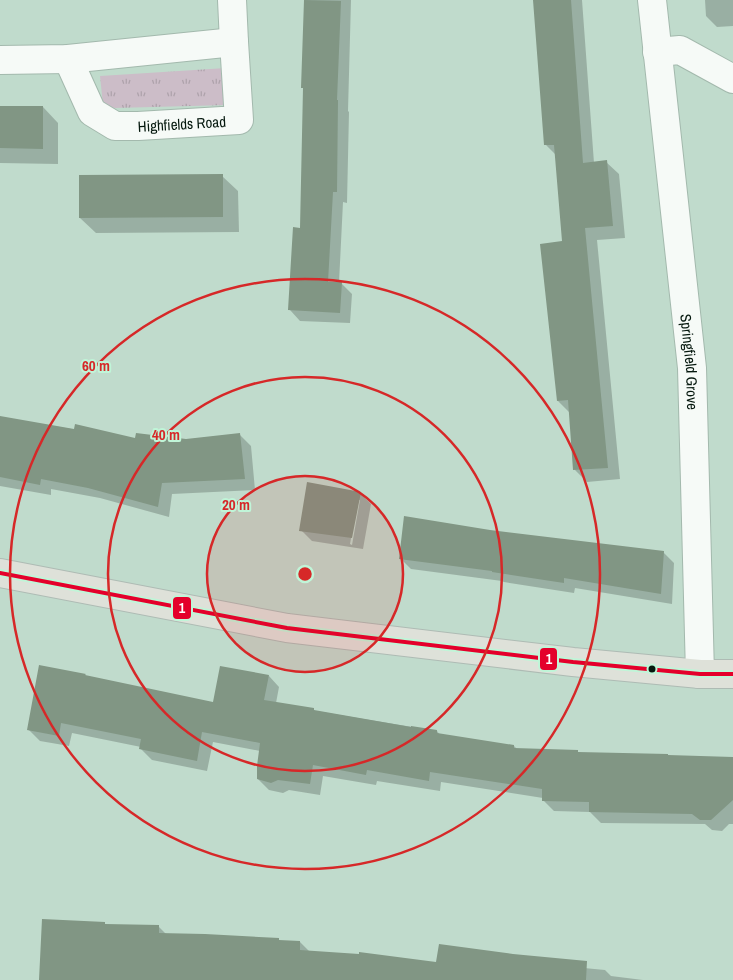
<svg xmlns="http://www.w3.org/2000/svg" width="733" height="980" viewBox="0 0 733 980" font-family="'Archivo Narrow',sans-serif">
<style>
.grass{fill:url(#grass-tufts)}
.shadow{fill:#0003;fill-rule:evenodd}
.building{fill:#819684}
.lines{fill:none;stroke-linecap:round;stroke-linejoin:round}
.minor-casing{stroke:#a3b9ad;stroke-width:30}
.major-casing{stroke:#aebbb4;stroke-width:30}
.minor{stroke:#f6faf7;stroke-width:28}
.major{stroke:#dee1d9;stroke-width:28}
.bus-1-casing{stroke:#c0f5d8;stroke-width:8}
.bus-1{stroke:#e4002b;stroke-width:4}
.ring{fill:none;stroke:#d62828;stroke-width:2.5}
.bus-dot{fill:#05180e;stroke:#c0f5d8;stroke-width:2}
.labels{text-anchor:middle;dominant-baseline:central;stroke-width:4;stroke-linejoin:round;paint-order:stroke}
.street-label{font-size:15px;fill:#05180e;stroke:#c0f5d8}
.centre{fill:#d62828;stroke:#c0f5d8;stroke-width:2.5}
.ring-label{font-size:15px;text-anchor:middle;font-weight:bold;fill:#d62828;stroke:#c0f5d8;stroke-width:4;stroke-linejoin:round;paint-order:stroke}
.line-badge{stroke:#c0f5d8;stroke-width:2}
.badge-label{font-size:14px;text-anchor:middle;font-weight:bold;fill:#fff}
</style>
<defs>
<pattern id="grass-tufts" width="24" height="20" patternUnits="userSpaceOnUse" patternTransform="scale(1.25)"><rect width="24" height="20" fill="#ccbdc8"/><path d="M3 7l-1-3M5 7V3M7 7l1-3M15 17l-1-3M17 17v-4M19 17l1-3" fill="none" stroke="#aea2ab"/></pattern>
</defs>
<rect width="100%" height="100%" fill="#c0dbcc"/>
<path class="grass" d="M226 68 228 105 115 108 103 105 100 76Z"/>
<path class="shadow" d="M305 0H351L348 111 349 112 347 203 343 202 339 283H341L352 294 350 323 300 321 290 310 302 229 305 90 302 87Z
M534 0H582L594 163 606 162 619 174 625 238 597 240 620 479 587 482 575 470 570 413 558 401 563 243 556 155 546 145Z
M705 0H733V26L717 27 706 16Z
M0 107H43L58 123V164L0 163Z
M222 176 238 191 239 232 96 233 80 218Z
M0 417 136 440H186L240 435 251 446 255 490 172 494 169 517 100 498 51 489V495L0 486Z
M360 493 371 504 363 549 312 541 301 530ZM358 500H360L352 545 350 544Z
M490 531 663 552 674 563 672 604 575 588 574 593 504 582 502 581 411 569 400 558Z
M85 675 87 677 214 703 269 676 279 687 276 703 313 709 315 711 437 731 440 735 514 746 518 750 577 751 580 754 733 758V824H729L722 831 712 830 705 824 601 823 590 812 554 811 543 800V798L441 782 440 791 377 781 376 785 323 776 320 795 289 790 283 793 269 790 258 779 260 751 213 742 207 771 152 760 141 749V747L72 733 69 746 40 741 29 730Z
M104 923 106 925 159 927 167 935 278 939 280 941 300 942 310 952 437 964 563 966 605 970 611 976 643 980H40Z"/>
<path class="building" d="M304 0 341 1 337 100H338L337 192H333L328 282H342L340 313 288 310 293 227 300 228 303 88H301Z
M533 0H571L583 163 607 160 613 226 585 228 608 468 573 470 568 400 557 401 540 244 562 241 554 145H544Z
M0 106H43V149L0 148Z
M223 174V217L79 218V175Z
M0 416 74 429 75 424 135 438 136 433 186 439 240 433 245 479 162 483 158 507 88 488 41 479 40 485 0 477Z
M307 482 361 492 352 538 299 531Z
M404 516 490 530 664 551 661 594 564 578V583L492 572V571L399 559Z
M39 665 86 674 85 675 213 702 220 666 269 675 264 700 314 708V710L411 727V726L437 730V733L514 745V748L578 750V752L668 754V755L733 757V800L711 820H700L692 814 589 812V802L542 801V789L430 772 429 781 367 770 366 775 313 765 310 784 278 780 271 783 257 779V766L260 743 202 732 197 761 139 749 141 739 61 723 59 736 27 730Z
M42 919 105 922V924L159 925V933L205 934 279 938V940L300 941V950L359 954V952L436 962 439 944 513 954 587 961 586 980H39Z"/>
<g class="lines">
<defs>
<g id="minor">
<path id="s1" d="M652 0 692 368 700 674"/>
<path d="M657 52 680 50 733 79"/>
<path id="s2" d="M68 59 92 112 115 126H138L239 120 234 42 232 0"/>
<path d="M0 60 68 59 234 42"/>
</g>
<path id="major" d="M0 573 287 628 573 662 700 674H733"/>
</defs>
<use href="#minor" class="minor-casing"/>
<use href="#major" class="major-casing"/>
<use href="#minor" class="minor"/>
<use href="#major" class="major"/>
<defs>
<path id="bus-1" d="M0 573 287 628 573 662 700 674H733"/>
</defs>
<use href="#bus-1" class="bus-1-casing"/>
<use href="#bus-1" class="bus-1"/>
</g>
<circle cx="305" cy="574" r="98" fill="#d62828" fill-opacity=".12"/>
<g class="ring">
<circle cx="305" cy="574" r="98"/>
<circle cx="305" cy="574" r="197"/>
<circle cx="305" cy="574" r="295"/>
</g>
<circle class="bus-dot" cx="652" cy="669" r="4.5"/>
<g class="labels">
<g class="street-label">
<text stroke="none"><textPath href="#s2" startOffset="152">Highfields Road</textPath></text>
<text stroke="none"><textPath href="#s1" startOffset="364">Springfield Grove</textPath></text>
</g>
</g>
<circle cx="305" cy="574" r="8" class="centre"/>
<g class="ring-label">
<text x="96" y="371">60 m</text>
<text x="166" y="440">40 m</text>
<text x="236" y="510">20 m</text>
</g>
<g class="line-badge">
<rect x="172" y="596" width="20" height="24" rx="5" fill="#e4002b"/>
<rect x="539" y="647" width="19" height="24" rx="5" fill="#e4002b"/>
</g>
<g class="badge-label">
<text x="182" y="613">1</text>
<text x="549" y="664">1</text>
</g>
</svg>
